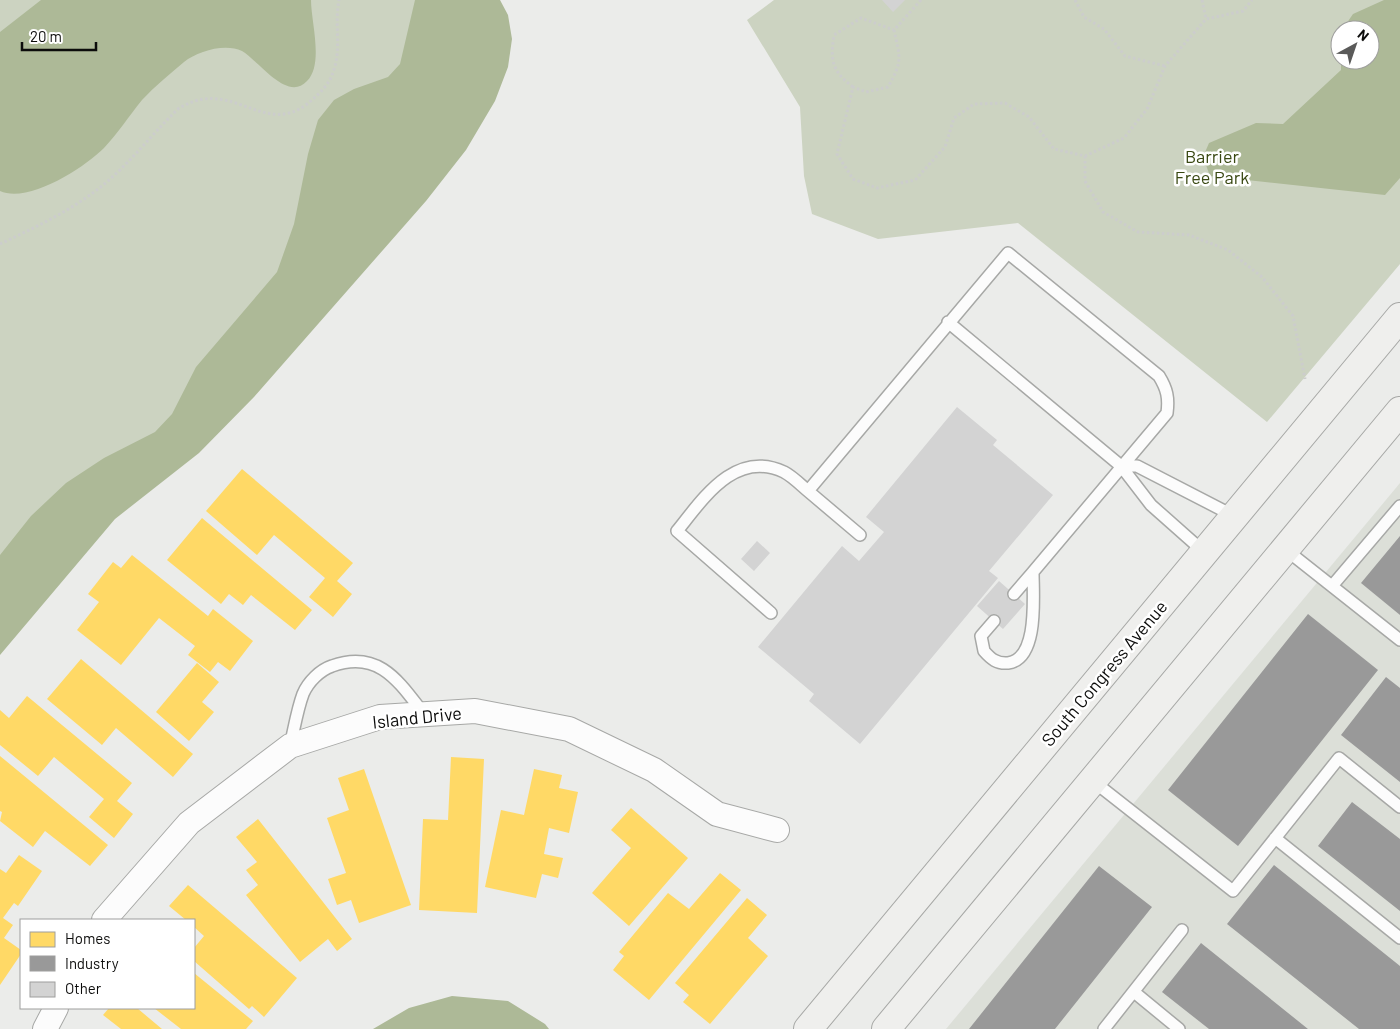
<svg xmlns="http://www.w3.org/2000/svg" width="1400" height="1029" viewBox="0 0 1400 1029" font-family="Barlow,sans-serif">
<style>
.built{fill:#dcdfd8}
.green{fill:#ccd3c1;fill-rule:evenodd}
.water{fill:#adb997}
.homes{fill:#ffd966}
.industry{fill:#999}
.building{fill:#d3d3d3}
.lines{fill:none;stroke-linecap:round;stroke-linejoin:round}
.service-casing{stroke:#a7a8a6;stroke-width:14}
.minor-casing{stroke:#a7a8a6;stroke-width:26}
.secondary-casing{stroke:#a7a8a6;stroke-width:30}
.path{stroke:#cccdcc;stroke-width:3;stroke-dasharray:2.5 2.5;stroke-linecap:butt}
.service{stroke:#fcfcfc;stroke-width:11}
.minor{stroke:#fcfcfc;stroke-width:24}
.secondary{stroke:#efefed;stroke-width:28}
.labels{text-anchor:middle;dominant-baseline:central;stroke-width:5;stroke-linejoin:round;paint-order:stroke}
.park-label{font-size:18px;fill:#394812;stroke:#fff}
.street-label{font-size:18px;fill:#0c0c0b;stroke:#fff}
</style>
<rect width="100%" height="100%" fill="#ebecea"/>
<path class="built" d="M1400 483V1029H946Z"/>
<path class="green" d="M0 0H436L410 153 0 633Z
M774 0H1400V264L1267 422 1018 223 878 239 812 214 804 176 800 107 747 20ZM1340 30H1370V60H1340Z"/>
<path class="water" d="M41 0H311C311 22 324 64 307 81 287 103 258 60 242 51 225 43 198 51 184 62 170 74 155 86 142 100 129 116 118 133 104 148 84 168 28 204 0 191V32Z
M415 0H500L508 15 512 39 508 67 495 101 466 150 426 201 254 397 199 453 115 519 0 655V555L31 516 66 483 104 458 155 432 172 414 196 367 277 272 294 224 308 154 318 120 334 100 354 89 388 77 400 64Z
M1384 0H1400V178L1385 195 1210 176 1203 157 1209 143 1256 123 1283 124 1341 70V60H1370V30H1342L1353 14Z
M452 996 508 1001 545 1024 549 1029H373L409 1008Z"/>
<path class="homes" d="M242 469 353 563 337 581 352 594 333 617 309 597 325 578 274 535 257 555 206 511Z
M202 518 312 610 295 630 251 595 243 605 229 594 221 604 167 560Z
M132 555 208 616 213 609 253 641 230 671 218 662 210 672 188 655 195 646 159 618 121 665 77 630 99 602 88 594 113 562 121 568Z
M81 659 193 754 173 777 116 728 102 745 47 699Z
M197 663 219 682 202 702 214 712 189 741 156 712Z
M27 696 132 783 117 801 133 814 114 838 89 817 104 799 54 757 38 776 0 745V710L9 718Z
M0 756 108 845 90 866 45 831 33 847 0 821 2 812 0 811Z
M451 757 484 759 477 913 419 910 423 819 448 820Z
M364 769 411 905 359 923 351 900 337 905 328 879 346 873 327 818 349 810 338 778Z
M534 769 562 775 559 788 578 792 569 833 549 828 544 854 563 858 558 878 542 874 536 898 485 887 501 810 524 815Z
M631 808 688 858 629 926 592 893 631 848 611 830Z
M258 819 352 939 337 951 328 939 300 962 246 895 258 885 246 870 257 862 236 837Z
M19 855 42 871 18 906 14 903 3 918 13 925 4 938 21 950V954L0 985V869L6 873Z
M720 873 741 890 649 1000 613 970 624 956 619 952 668 893 689 909Z
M188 885 297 978 264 1017 252 1006 249 1009 194 961V948L204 936 194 927V920H186L169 906Z
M747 898 767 915 748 938 768 956 710 1024 683 1002 689 995 675 983Z
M194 973 253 1021 246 1029H181L154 1008H194Z
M109 1008H137L162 1029H121L103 1015Z"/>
<path class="industry" d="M1400 536V615L1361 583Z
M1308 614 1378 670 1238 846 1168 790Z
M1386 677 1400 688V782L1341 735Z
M1352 802 1400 839V911L1318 846Z
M1274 865 1400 966V1029H1359L1227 924Z
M1099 866 1152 907 1055 1029H969Z
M1201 943 1308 1029H1209L1162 992Z"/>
<path class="building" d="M882 0H905L893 12Z
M957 407 997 440 993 445 1053 495 989 571 998 578 860 744 809 701 814 694 758 647 842 546 859 561 884 532 866 517Z
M757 541 770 553 754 571 741 559Z
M999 581 1025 604 1003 629 977 606Z"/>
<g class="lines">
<defs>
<path id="service" d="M948 322 1121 466 1151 505 1204 552
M1121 466H1137L1234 516
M860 535 808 491 1008 253 1159 376C1167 389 1169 398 1167 413L1033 572
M1285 549 1400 640
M1332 586 1400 506
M771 613 677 531C703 499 735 449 784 472 792 476 801 485 808 491
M994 621 981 636 984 651C991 659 997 664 1008 663 1039 659 1033 596 1033 572L1014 594
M290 746C294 730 297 710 303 694 308 682 320 670 332 666 379 649 399 682 424 714
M1093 781 1233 891 1339 758 1400 807
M1275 838 1400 938
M1134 992 1179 1029
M1104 1029 1182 930"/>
<path id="minor" d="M104 920 189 823 290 746 380 717 475 711 569 729 654 770 717 814 777 830
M45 1029 56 1008"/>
<path id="secondary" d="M808 1029 1400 317
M886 1029 1400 411"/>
</defs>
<use href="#service" class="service-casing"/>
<use href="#minor" class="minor-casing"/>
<use href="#secondary" class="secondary-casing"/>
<path class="path" d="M921 0 894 30C900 58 903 61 888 87L866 92 853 87 837 154 853 179 877 188 915 180 945 147 954 118 974 104 1005 103 1029 117 1054 149 1085 156 1124 138 1147 109 1165 66 1206 19 1243 11 1252 0
M1075 0 1084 17 1104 29 1125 56 1165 66
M1202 0 1206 19
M853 87C832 71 830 61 834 35L861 18 894 30
M1085 156V181L1103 212 1138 232 1189 235 1228 250 1262 277 1293 316 1305 379
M0 244C38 226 77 208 109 180 134 158 155 131 179 108 187 104 195 100 204 99 245 94 273 136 313 99 321 92 330 83 333 72 342 50 334 24 339 0"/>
<use href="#service" class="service"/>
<use href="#minor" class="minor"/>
<use href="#secondary" class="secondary"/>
</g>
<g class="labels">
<g class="park-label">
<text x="1212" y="156">Barrier<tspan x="1212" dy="21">Free Park</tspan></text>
</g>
<g class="street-label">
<text transform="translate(1104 673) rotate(-50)">South Congress Avenue</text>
<text transform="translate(417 717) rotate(-6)">Island Drive</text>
</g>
</g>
<rect x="20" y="919" width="175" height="90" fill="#ffffff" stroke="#9e9e9d"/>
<rect x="30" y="932" width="25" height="15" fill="#ffd966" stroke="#9e9e9d"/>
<text x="65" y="944" font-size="15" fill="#0c0c0b">Homes</text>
<rect x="30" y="956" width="25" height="15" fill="#999999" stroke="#9e9e9d"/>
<text x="65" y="969" font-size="15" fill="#0c0c0b">Industry</text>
<rect x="30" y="982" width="25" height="15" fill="#d3d3d3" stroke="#9e9e9d"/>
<text x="65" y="994" font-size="15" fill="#0c0c0b">Other</text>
<g transform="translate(1355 45) rotate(40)"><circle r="24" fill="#ffffff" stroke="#9e9e9d"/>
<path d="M0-4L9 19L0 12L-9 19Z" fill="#5a5a59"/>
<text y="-8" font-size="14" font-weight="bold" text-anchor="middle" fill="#0c0c0b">N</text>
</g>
<path d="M22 42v8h74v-8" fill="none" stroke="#0c0c0b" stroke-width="2.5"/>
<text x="30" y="42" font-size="15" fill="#0c0c0b" stroke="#ffffff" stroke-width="4" paint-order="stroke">20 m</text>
</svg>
